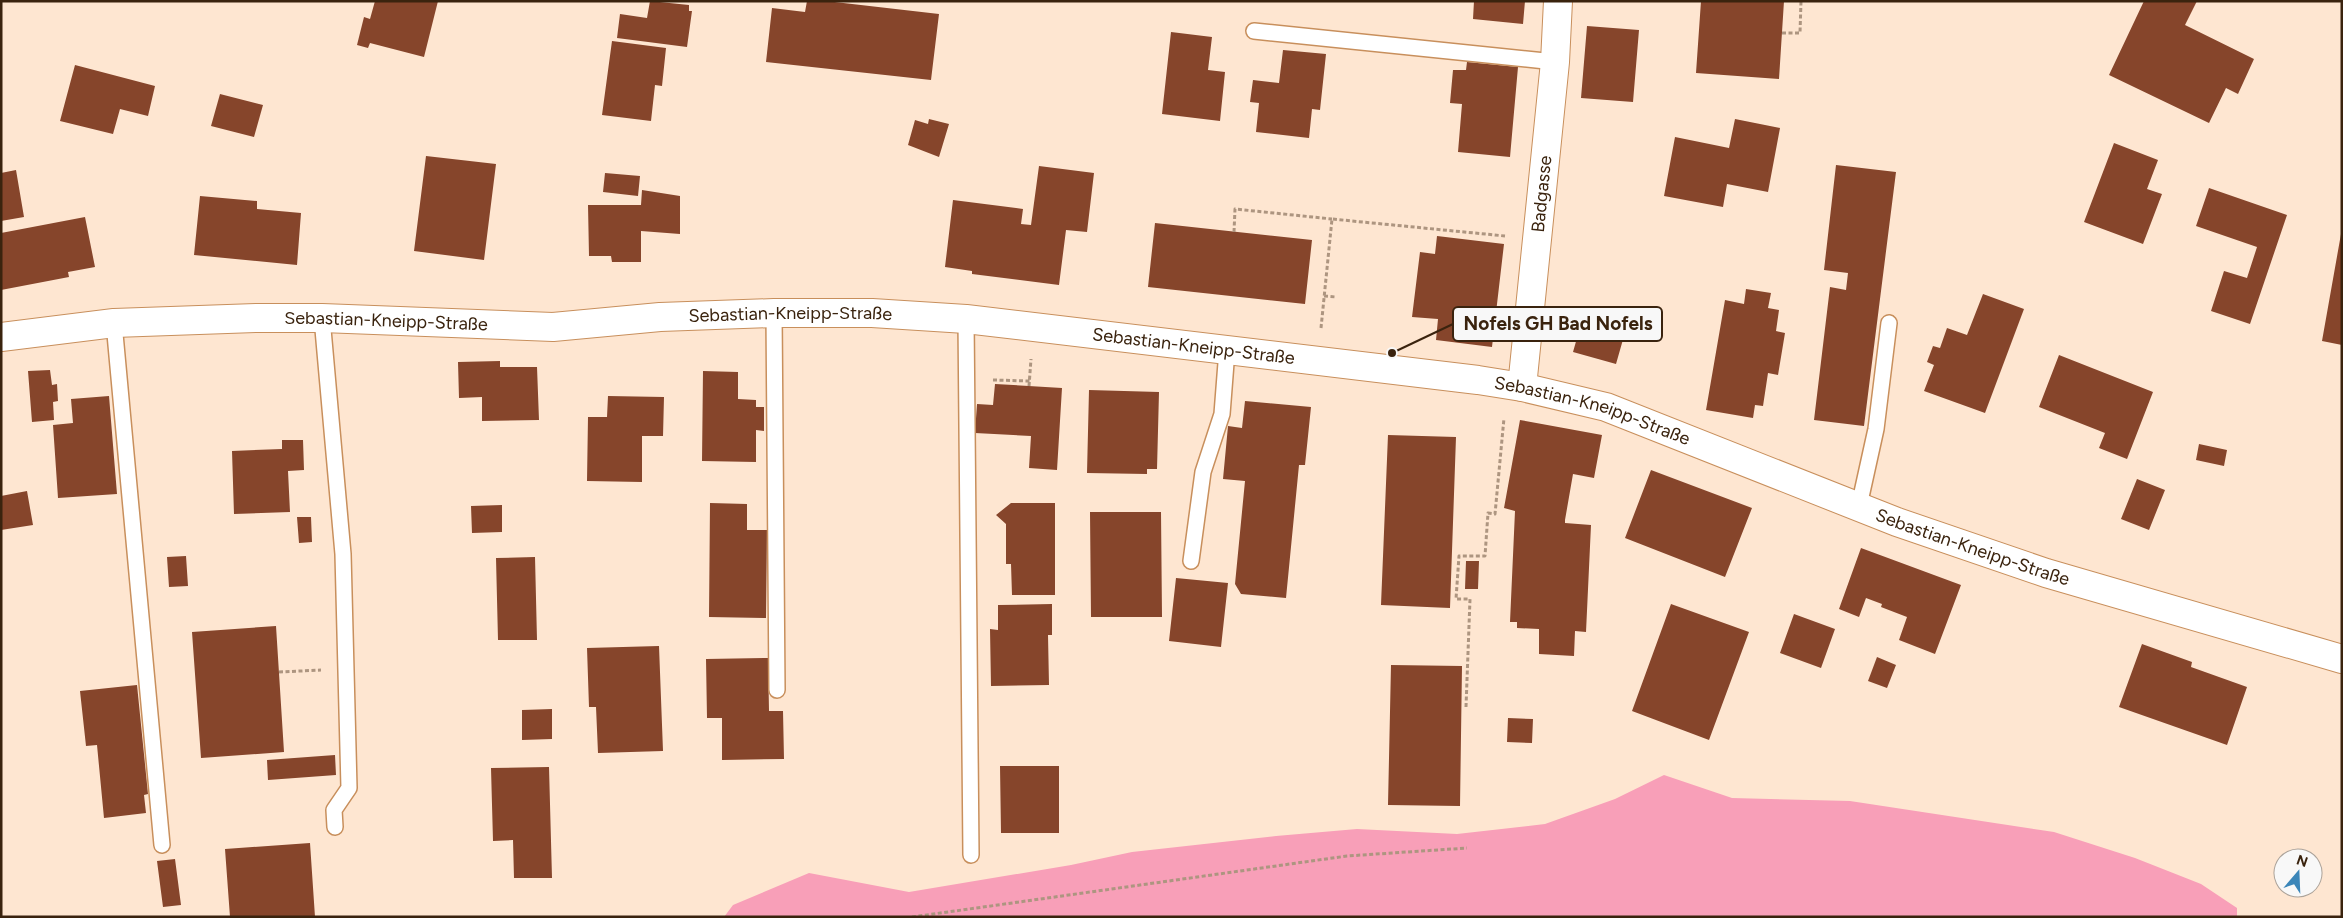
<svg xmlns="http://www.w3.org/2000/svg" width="2343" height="918" viewBox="0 0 2343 918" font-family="Figtree,sans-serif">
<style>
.green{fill:#f89fb8}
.building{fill:#86452b}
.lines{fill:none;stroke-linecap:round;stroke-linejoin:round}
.service-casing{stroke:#c88f5c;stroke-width:18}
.minor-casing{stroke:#c88f5c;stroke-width:30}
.secondary-casing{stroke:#c88f5c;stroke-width:30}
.path{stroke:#ad9580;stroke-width:3;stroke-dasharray:4 2.5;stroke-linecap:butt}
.service{stroke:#fff;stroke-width:15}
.minor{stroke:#fff;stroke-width:28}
.secondary{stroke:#fff;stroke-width:28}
.labels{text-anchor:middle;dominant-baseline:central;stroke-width:5;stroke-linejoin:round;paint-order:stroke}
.street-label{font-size:18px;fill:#3a230e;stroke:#f8f8f8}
.leader{fill:none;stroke:#3a230e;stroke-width:2}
.callout-dot{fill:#3a230e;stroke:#f8f8f8;stroke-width:2}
.callout{fill:#f8f8f8;stroke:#3a230e;stroke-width:2}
.callout-label{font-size:19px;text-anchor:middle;font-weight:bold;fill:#3a230e}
</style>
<rect width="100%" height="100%" fill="#fee6d1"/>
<path class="green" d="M1664 775 1732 798 1850 801 2054 832 2135 858 2201 884 2237 908V917H724L733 905 809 873 909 892 1071 865 1132 852 1276 836 1357 829 1457 834 1545 824 1615 799Z"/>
<path class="building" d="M375 1H438L424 57 370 43 368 48 357 45 364 17 370 19Z
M650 1 689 5V11H692L687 47 617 38 620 14 647 18Z
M807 1H826L939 14 931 80 766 62 772 8 805 12Z
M1474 1H1525L1523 24 1473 19Z
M1701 1H1784L1779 79 1696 73Z
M2144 1H2197L2185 25 2254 59 2238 94 2226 88 2209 123 2109 75Z
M1587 26 1639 30 1633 102 1581 98Z
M1171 32 1212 37 1208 70 1225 72 1220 121 1162 114Z
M612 41 666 48 662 86 655 85 651 121 602 115Z
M1283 50 1326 54 1320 110 1312 109 1309 138 1256 132 1259 103 1250 102 1253 80 1279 83Z
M1467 62 1518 67 1510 157 1458 152 1462 104 1450 103 1453 70H1466Z
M75 65 155 86 148 116 120 109 113 134 60 121Z
M220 94 263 105 254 137 211 126Z
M929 119 949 124 939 157 908 145 915 120 928 124Z
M1735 119 1780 128 1768 192 1727 184 1723 207 1664 196 1675 137 1729 148Z
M2114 143 2158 160 2147 189 2162 194 2143 244 2084 222Z
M426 156 496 164 484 260 414 251Z
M1836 165 1896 172 1864 426 1814 420 1830 287 1846 290 1848 273 1824 270Z
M1039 166 1094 173 1087 232 1066 230 1059 285 972 274V271L945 267 953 200 1023 209 1021 224 1031 225Z
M16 170 24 217 1 221V173Z
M605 173 640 176 638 196 603 192Z
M2209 188 2287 215 2250 324 2211 311 2224 271 2247 278 2257 247 2196 226Z
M642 190 680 196V234L641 231V262H612L611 256H589L588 205H641Z
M200 196 257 201V209L301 213 297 265 194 255Z
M85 217 95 267 68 272 69 277 1 290V233Z
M1155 223 1312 240 1305 304 1148 287Z
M2341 234H2342V345L2322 341Z
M1437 236 1504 244 1492 347 1436 340 1438 319 1412 317 1420 252 1435 254Z
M1746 289 1771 293 1768 308 1779 310 1776 331 1785 333 1778 375 1768 373 1763 406 1755 405 1753 418 1706 410 1725 300 1744 304Z
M1983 294 2024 309 1985 413 1924 391 1934 365 1927 362 1933 346 1940 348 1947 328 1967 335Z
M1585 310 1628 322 1616 364 1573 352Z
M2059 355 2153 392 2127 459 2099 448 2105 433 2039 407Z
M500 361V367H537L539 420 482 421V397L459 398 458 362Z
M50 370 52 385 57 384 58 401 53 402 54 420 32 422 28 371Z
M703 371 738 372V399L756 400V407H764V431L756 430V462L702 461Z
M995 384 1062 388 1057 470 1029 468 1031 436 975 433 977 404 993 405Z
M1089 390 1159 392 1157 469H1147V474L1087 473Z
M109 396 117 494 58 498 53 425 73 423 71 399Z
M608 396 664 397 663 436H642V482L587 481 588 417H607Z
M1245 401 1311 407 1305 465H1299L1286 598 1241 594 1235 584 1245 481 1223 479 1228 426 1242 428Z
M1520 420 1602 435 1594 478 1573 474 1565 520V523L1591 525 1586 632 1575 631 1574 656 1539 654V629L1517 628V622H1510L1515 511 1504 508Z
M1388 435 1456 437 1450 608 1381 605Z
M282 440H303L304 470 288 471 290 512 234 514 232 451 282 449Z
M2199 444 2227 450 2224 466 2196 460Z
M1651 470 1752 508 1725 577 1625 538Z
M2137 479 2165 490 2149 530 2121 519Z
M27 491 33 525 1 530V496Z
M710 503 747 504V530H767L766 618 709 617Z
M1011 503H1055V595H1012L1011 564H1006V524L996 515Z
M502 505V532L472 533 471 506Z
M1090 512H1161L1162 617H1091Z
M297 517H311L312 542 299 543Z
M1861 548 1961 585 1935 654 1899 640 1907 617 1881 607 1882 604 1866 598 1859 617 1839 609Z
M186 556 188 586 169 587 167 557Z
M535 557 537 640H498L496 558Z
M1466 561H1479L1478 589H1465Z
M1176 578 1228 583 1221 647 1169 641Z
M1052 604V635H1048L1049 685 991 686 990 629 998 630V605Z
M1671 604 1749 632 1709 740 1632 711Z
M1794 614 1835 629 1821 668 1780 653Z
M276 626 284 752 201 758 192 632Z
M2142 644 2192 662 2191 667 2247 687 2227 745 2119 707Z
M659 646 663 751 598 753 596 707H589L587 648Z
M1877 657 1896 665 1887 688 1868 681Z
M768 658 769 711H783L784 759 722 760V718H707L706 659Z
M1391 665 1462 666 1460 806 1388 805Z
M137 685 148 794 144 795 146 813 104 818 97 745 86 746 80 691Z
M552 709V739L522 740V710Z
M1508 718 1533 719 1532 743 1507 742Z
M335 755 336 775 268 780 267 760Z
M1000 766H1059V833H1001Z
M549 767 552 878H514L513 840 493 841 491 768Z
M310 843 315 917H230L225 849Z
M175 859 181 905 163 907 157 861Z"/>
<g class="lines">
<defs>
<path id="service" d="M1254 31 1555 62
M774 313 777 690
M322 318 343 554 349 788 334 810 335 827
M966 319 971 855
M114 323 162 845
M1859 506 1876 429 1889 323
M1191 561 1203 472 1222 414 1227 350"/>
<g id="minor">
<path id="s1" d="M1522 387 1555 62 1558 1"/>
</g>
<g id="secondary">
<path id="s2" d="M1 337 114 323 256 318H322L553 327 660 317 774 313H872L966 319 1478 380 1522 387 1606 407 1897 522 2046 573 2342 659"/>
</g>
</defs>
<use href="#service" class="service-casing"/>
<use href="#minor" class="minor-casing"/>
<use href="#secondary" class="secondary-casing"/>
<path class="path" d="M1782 33H1800L1801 1
M1234 232 1235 209 1332 219
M1324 296 1336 297
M1321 328 1332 219 1505 236
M993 380 1030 381
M1029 386 1031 359
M279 672 321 670
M1466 707 1470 599H1456L1459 556H1485L1488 513 1495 514 1504 418
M912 917 1347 856 1467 848"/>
<use href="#service" class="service"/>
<use href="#minor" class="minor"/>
<use href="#secondary" class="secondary"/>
</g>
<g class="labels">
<g class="street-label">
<text stroke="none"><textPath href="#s1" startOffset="194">Badgasse</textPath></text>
<text stroke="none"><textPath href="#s2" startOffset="791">Sebastian-Kneipp-Straße</textPath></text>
<text stroke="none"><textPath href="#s2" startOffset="386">Sebastian-Kneipp-Straße</textPath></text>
<text stroke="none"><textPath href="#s2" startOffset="1196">Sebastian-Kneipp-Straße</textPath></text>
<text stroke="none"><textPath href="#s2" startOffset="1601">Sebastian-Kneipp-Straße</textPath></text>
<text stroke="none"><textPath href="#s2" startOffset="2006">Sebastian-Kneipp-Straße</textPath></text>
</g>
</g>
<path class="leader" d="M1392 353L1453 324"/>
<circle class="callout-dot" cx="1392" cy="353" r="5"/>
<rect class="callout" x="1453" y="307" width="209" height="34" rx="5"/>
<g class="callout-label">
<text x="1558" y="330">Nofels GH Bad Nofels</text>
</g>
<rect width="2343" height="918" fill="none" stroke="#3a230e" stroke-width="5"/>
<g transform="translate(2298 873) rotate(19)"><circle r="24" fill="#f8f8f8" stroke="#aca39a"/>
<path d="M0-4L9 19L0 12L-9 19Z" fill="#3b86b9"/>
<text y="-8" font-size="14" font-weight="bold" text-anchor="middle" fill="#3a230e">N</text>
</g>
</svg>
